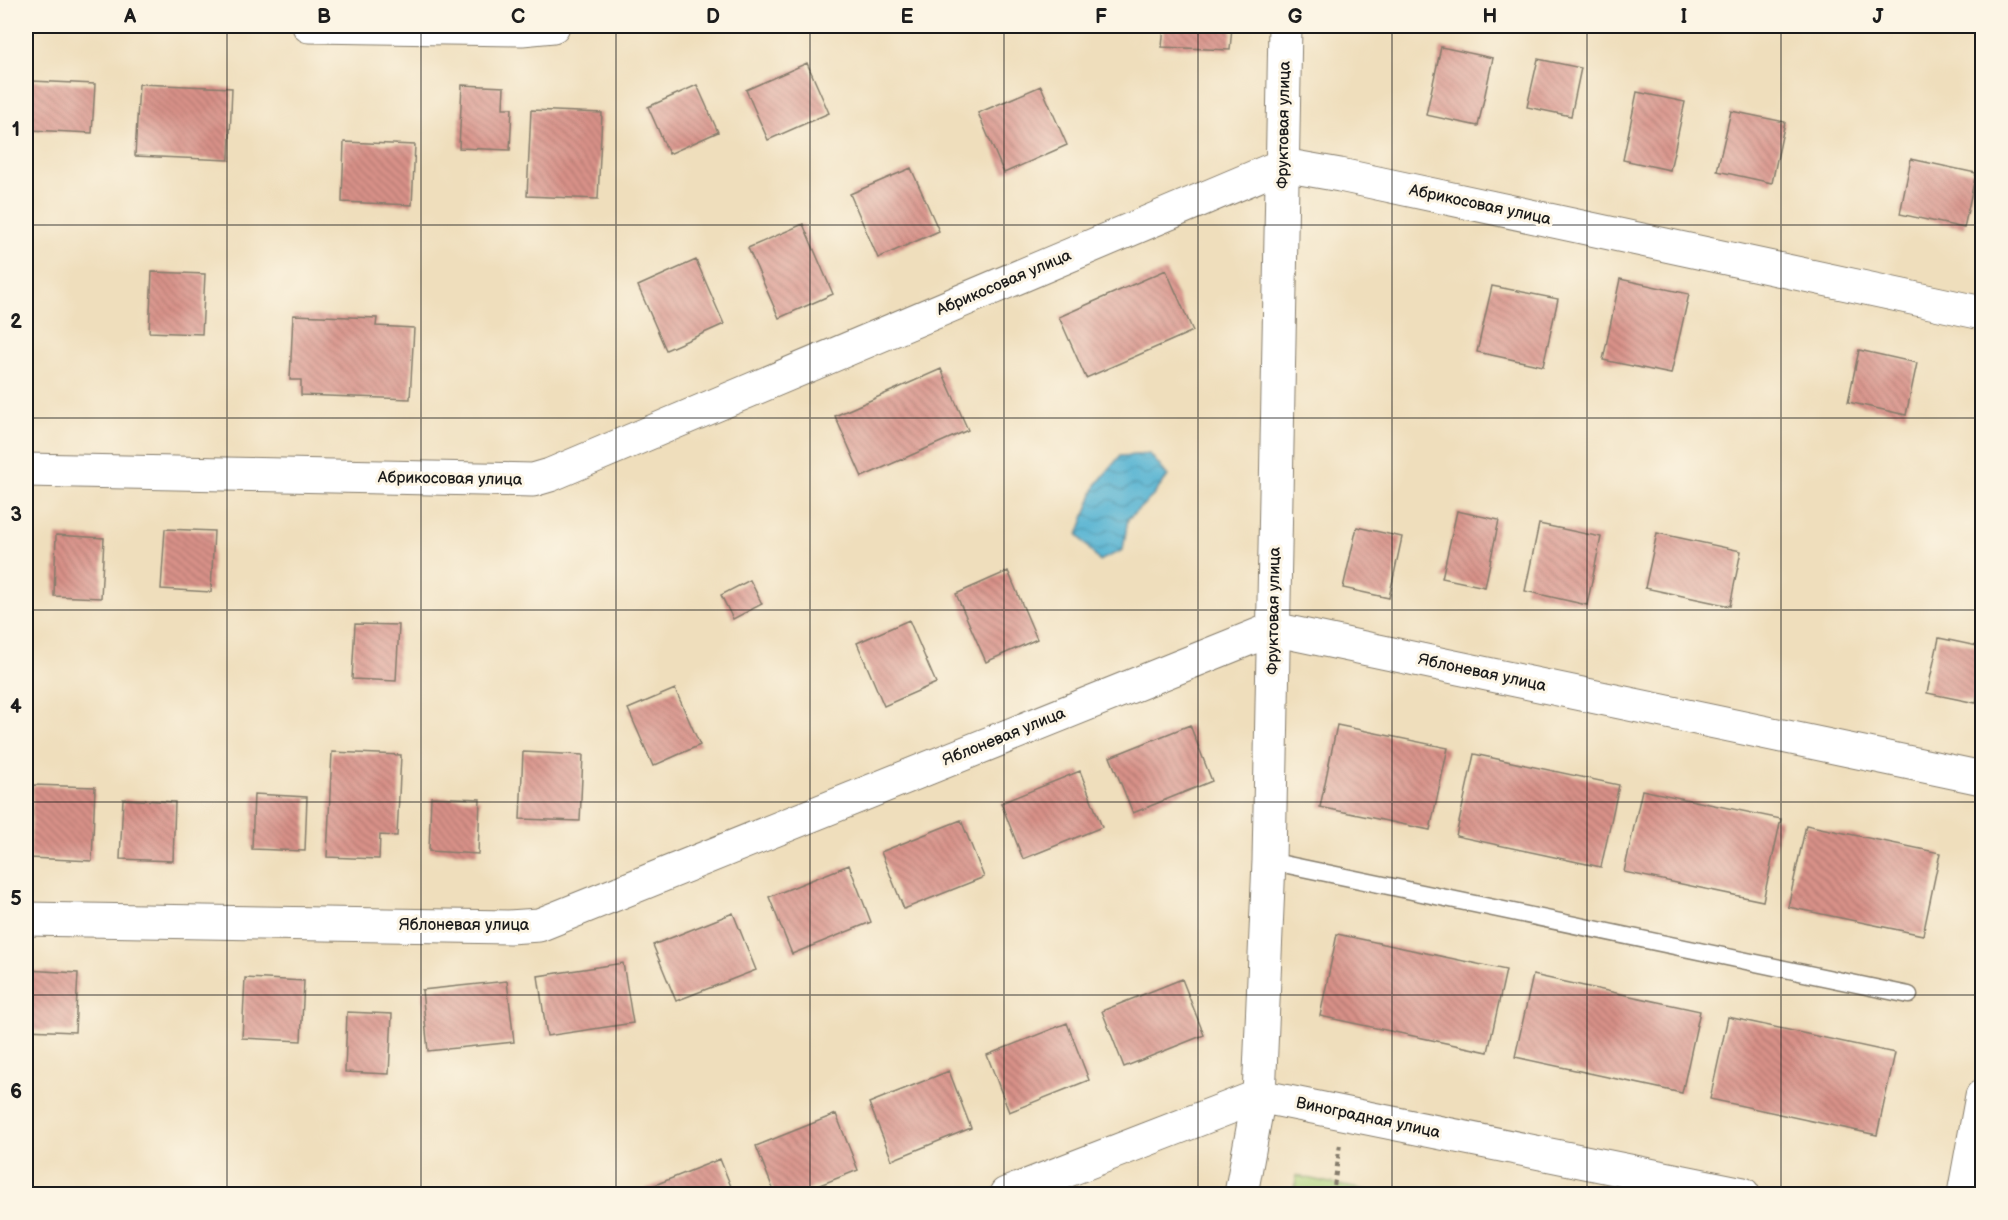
<svg xmlns="http://www.w3.org/2000/svg" width="2008" height="1220" viewBox="0 0 2008 1220" font-family="'Balsamiq Sans',sans-serif">
<style>
.green{fill:#add37d;stroke:#64784c;stroke-width:1.5}
.water{fill:url(#water-waves);stroke:#386777;stroke-width:1.5}
.building{fill:url(#building-back-hatch)}
.lines{fill:none;stroke-linecap:round;stroke-linejoin:round}
.service-casing{stroke:#867d6c;stroke-width:19}
.minor-casing{stroke:#867d6c;stroke-width:35}
.path{stroke:#867d6c;stroke-width:4;stroke-dasharray:4.5 4.5;stroke-linecap:butt}
.service{stroke:#fff;stroke-width:16}
.minor{stroke:#fff;stroke-width:33}
.grid{fill:none;stroke:#1c1c1c;stroke-width:1.5;stroke-opacity:0.55}
.labels{text-anchor:middle;dominant-baseline:central;stroke-width:6;stroke-linejoin:round;paint-order:stroke}
.street-label{font-size:16px;fill:#1c1c1c;stroke:#fcf5e5}
.neatline{fill:none;stroke:#1c1c1c;stroke-width:2}
.grid-label{font-size:20px;text-anchor:middle;font-weight:bold;fill:#1c1c1c}
</style>
<defs>
<pattern id="water-waves" width="16" height="10" patternUnits="userSpaceOnUse" patternTransform="scale(1.5)"><rect width="16" height="10" fill="#53b2d2"/><path d="M0 5q4-4 8 0t8 0" fill="none" stroke="#4490aa"/></pattern>
<pattern id="building-back-hatch" width="6" height="6" patternUnits="userSpaceOnUse" patternTransform="scale(1.5)"><rect width="6" height="6" fill="#d89188"/><path d="M-1 5l2 2M0 0l6 6M5-1l2 2" fill="none" stroke="#ae766e"/></pattern>
</defs>
<rect width="100%" height="100%" fill="#fcf5e5"/>
<filter id="ink" filterUnits="userSpaceOnUse"><feTurbulence type="fractalNoise" baseFrequency=".0167" numOctaves="2"/><feDisplacementMap in="SourceGraphic" scale="12" xChannelSelector="R" yChannelSelector="G"/><feConvolveMatrix kernelMatrix="1 2 1 2 8 2 1 2 1" color-interpolation-filters="sRGB"/></filter>
<filter id="wash" filterUnits="userSpaceOnUse"><feTurbulence type="fractalNoise" baseFrequency=".008" numOctaves="4" result="noise"/><feDisplacementMap in="SourceGraphic" scale="24" xChannelSelector="R" yChannelSelector="G"/><feGaussianBlur stdDeviation="1.35" result="paint"/><feColorMatrix in="noise" values="0 0 0 0 0 0 0 0 0 0 0 0 0 0 0 0 0 1.4 0 .05"/><feComposite in="paint" operator="in"/></filter>
<g filter="url(#wash)">
<rect width="100%" height="100%" fill="#efdebc"/>
<path class="green" d="M1297 1176 1368 1191V1194H1293Z"/>
<path class="water" d="M1150 454 1168 476 1153 496 1128 519 1123 550 1099 561 1078 535 1096 485 1120 456Z"/>
<g id="blocks">
<path class="building" d="M1164 26H1232L1230 50 1162 47Z
M1441 47 1493 58 1478 126 1426 115Z
M1538 59 1581 68 1571 116 1527 107Z
M807 63 829 113 768 140 746 90Z
M32 81 95 84 92 133 30 130Z
M139 84 232 88 229 160 135 156Z
M462 85 504 87 503 108H512L510 150 459 148Z
M697 85 718 132 669 154 648 107Z
M1041 86 1067 145 1004 173 978 113Z
M1637 92 1685 102 1670 170 1623 160Z
M531 110 602 113 598 199 527 196Z
M1731 111 1785 122 1772 183 1717 171Z
M344 142 415 145 412 205 342 202Z
M1911 159 1976 173 1964 228 1900 214Z
M911 168 939 231 878 258 850 194Z
M803 224 833 294 779 318 748 248Z
M696 260 724 324 666 350 638 286Z
M1166 270 1193 331 1086 378 1059 317Z
M152 272 205 274 202 334 149 332Z
M1620 279 1689 294 1671 374 1603 360Z
M1492 286 1558 299 1543 366 1477 352Z
M293 315 377 318 376 326 414 328 410 399 301 395V380H290Z
M1859 350 1917 363 1906 415 1848 402Z
M941 369 968 430 862 477 835 416Z
M1457 511 1499 520 1485 587 1442 578Z
M1539 524 1601 537 1587 605 1525 591Z
M1357 527 1402 537 1389 598 1343 588Z
M165 529 214 531 211 592 161 589Z
M1657 533 1741 551 1730 606 1645 588Z
M56 535 104 538 101 598 54 596Z
M1008 571 1037 639 986 662 956 594Z
M750 580 762 604 733 619 721 595Z
M909 620 936 683 884 706 857 643Z
M355 624 399 625 396 681 352 679Z
M1939 638 1982 647V672L1976 703 1927 693Z
M675 689 700 745 653 766 628 709Z
M1190 725 1212 781 1133 813 1110 757Z
M1337 725 1448 748 1430 830 1320 807Z
M332 752 401 755 397 836 380 835 379 859 327 857Z
M523 752 583 755 580 821 520 819Z
M1474 754 1619 785 1601 867 1456 836Z
M1080 771 1102 827 1023 859 1001 803Z
M33 785 95 787 92 861 30 858Z
M1642 790 1781 819 1763 901 1624 872Z
M254 794 307 797 305 851 252 849Z
M431 797 480 799 478 854 429 851Z
M123 799 175 802 173 861 120 859Z
M961 820 984 877 904 909 881 852Z
M1806 825 1940 853 1923 935 1788 907Z
M849 865 871 922 792 954 769 897Z
M733 913 756 970 676 1001 653 945Z
M1337 934 1506 970 1488 1052 1320 1016Z
M623 963 633 1023 547 1036 538 976Z
M26 970 78 973 75 1032 26 1030Z
M1533 975 1700 1011 1682 1093 1515 1057Z
M245 978 304 981 301 1041 242 1038Z
M1182 979 1204 1035 1124 1067 1102 1011Z
M507 981 514 1042 428 1051 422 990Z
M347 1012 392 1014 389 1074 345 1072Z
M1728 1017 1895 1053 1877 1135 1710 1099Z
M1067 1023 1089 1080 1009 1112 987 1055Z
M949 1071 971 1128 892 1160 869 1103Z
M836 1114 858 1170 797 1194H775L756 1146Z
M720 1159 734 1194H641L640 1191Z"/>
</g>
</g>
<g filter="url(#ink)">
<use href="#blocks" fill-opacity="0" stroke="#867d6c" stroke-width="1.5"/>
<g class="lines">
<defs>
<path id="service" d="M1269 861 1909 995"/>
<path id="minor" d="M309 26 522 29 553 26
M26 470 533 480 550 475 1283 165 1340 175 1982 313
M26 919 509 927 539 925 1273 629 1982 778
M1006 1194 1259 1096 1743 1194
M1241 1194 1259 1096 1269 861 1285 26
M1964 1194 1982 1096"/>
</defs>
<use href="#service" class="service-casing"/>
<use href="#minor" class="minor-casing"/>
<path class="path" d="M1333 1194 1340 1144"/>
<use href="#service" class="service"/>
<use href="#minor" class="minor"/>
</g>
</g>
<path class="grid" d="M227 26V1194M421 26V1194M616 26V1194M810 26V1194M1004 26V1194M1198 26V1194M1392 26V1194M1587 26V1194M1781 26V1194M26 225H1982M26 418H1982M26 610H1982M26 802H1982M26 995H1982"/>
<g class="labels">
<g class="street-label">
<text transform="translate(1284 125) rotate(-89)">Фруктовая улица</text>
<text transform="translate(1480 205) rotate(12)">Абрикосовая улица</text>
<text transform="translate(1004 283) rotate(-23)">Абрикосовая улица</text>
<text transform="translate(450 479) rotate(1)">Абрикосовая улица</text>
<text transform="translate(1274 611) rotate(-89)">Фруктовая улица</text>
<text transform="translate(1482 673) rotate(12)">Яблоневая улица</text>
<text transform="translate(1004 737) rotate(-22)">Яблоневая улица</text>
<text x="464" y="925">Яблоневая улица</text>
<text transform="translate(1368 1118) rotate(12)">Виноградная улица</text>
</g>
</g>
<rect width="2008" height="1220" fill="none" stroke="#fcf5e5" stroke-width="66"/>
<rect x="33" y="33" width="1942" height="1154" class="neatline"/>
<g class="grid-label">
<text x="130" y="23">A</text>
<text x="324" y="23">B</text>
<text x="518" y="23">C</text>
<text x="713" y="23">D</text>
<text x="907" y="23">E</text>
<text x="1101" y="23">F</text>
<text x="1295" y="23">G</text>
<text x="1490" y="23">H</text>
<text x="1684" y="23">I</text>
<text x="1878" y="23">J</text>
<text x="16" y="136">1</text>
<text x="16" y="328">2</text>
<text x="16" y="521">3</text>
<text x="16" y="713">4</text>
<text x="16" y="905">5</text>
<text x="16" y="1098">6</text>
</g>
</svg>
